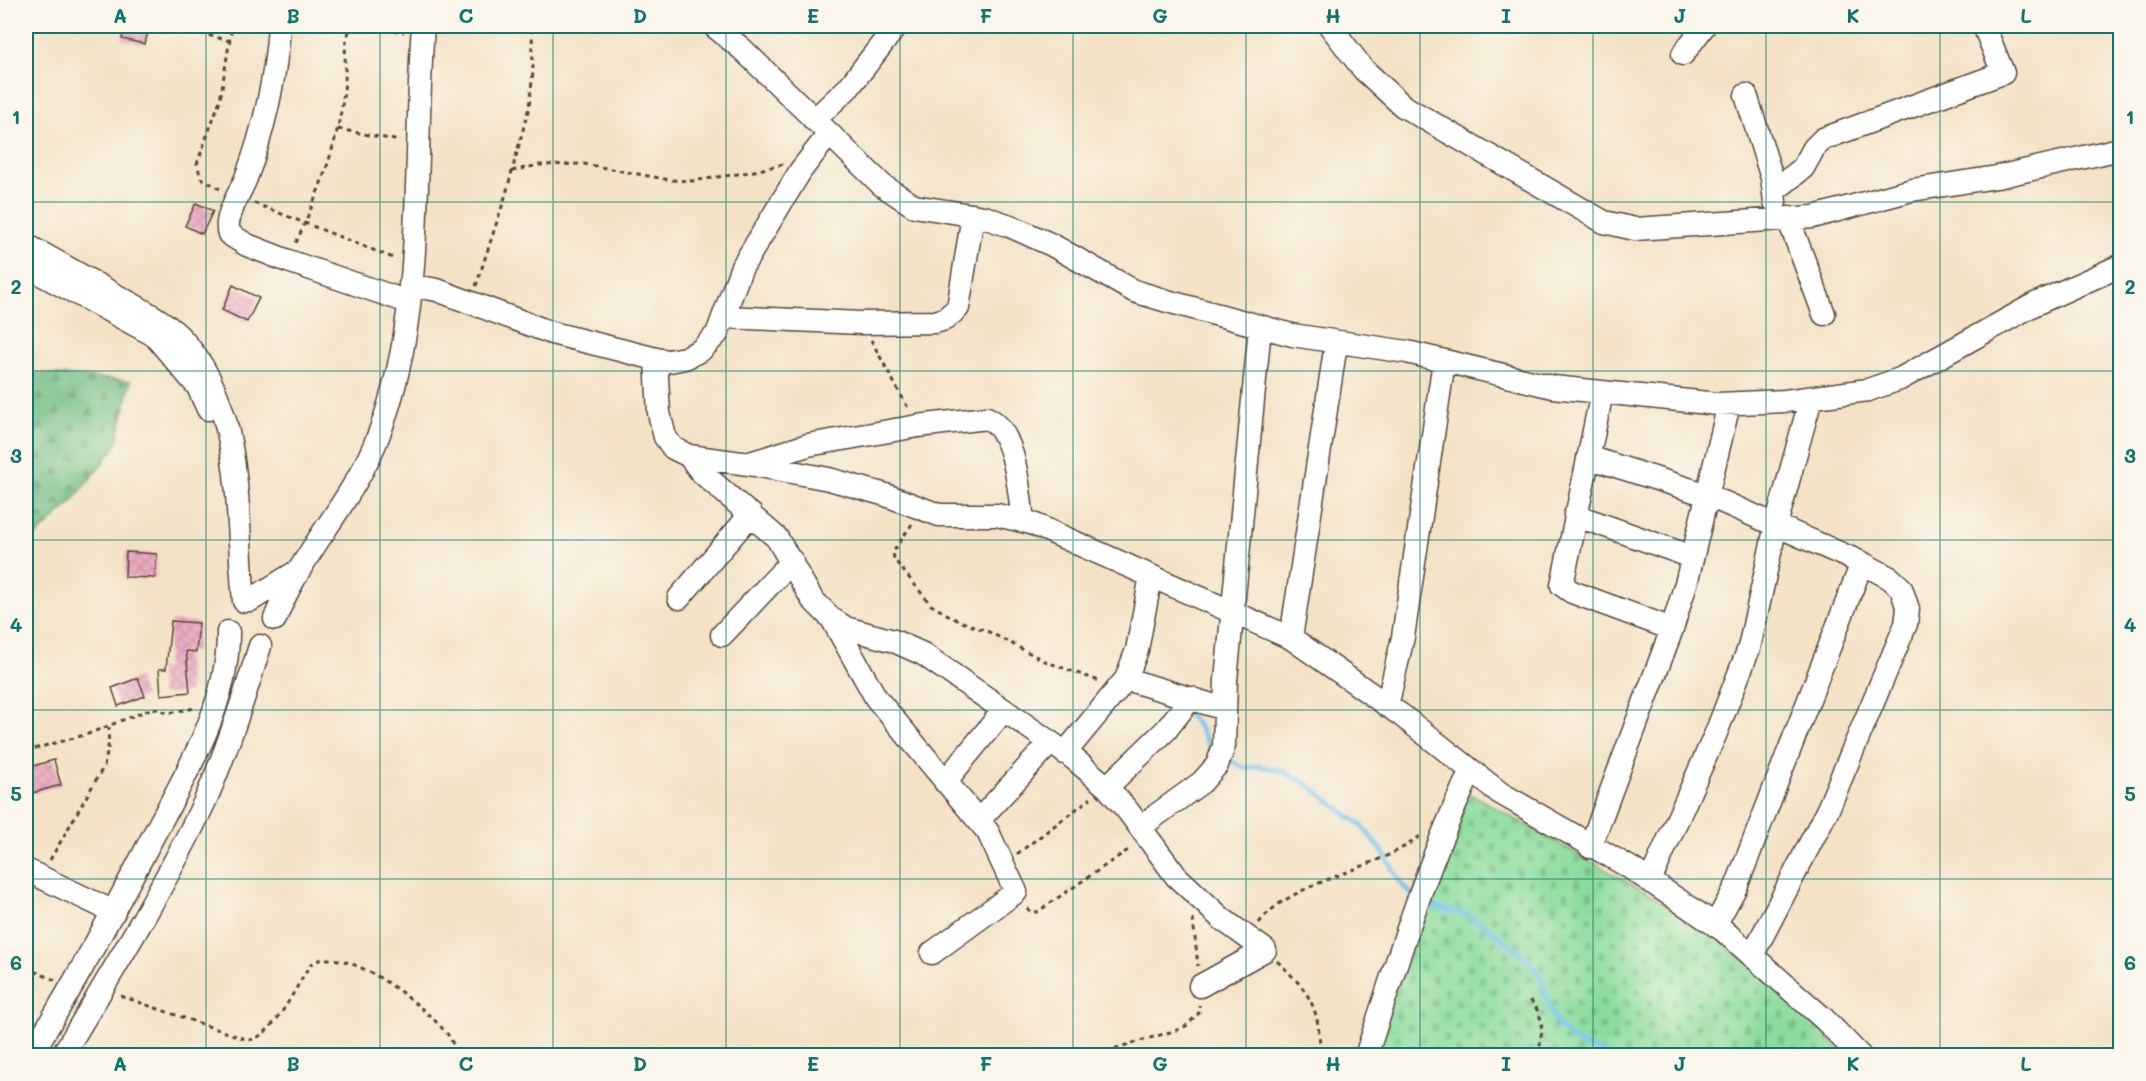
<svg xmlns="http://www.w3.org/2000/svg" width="2146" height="1081" viewBox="0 0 2146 1081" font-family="Mali,sans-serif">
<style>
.forest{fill:url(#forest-firs);stroke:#547351;stroke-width:1.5}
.cemetery{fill:url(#cemetery-stones);stroke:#62835d;stroke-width:1.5}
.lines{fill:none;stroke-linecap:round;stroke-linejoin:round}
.stream{stroke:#71c2ed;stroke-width:5}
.building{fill:url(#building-cross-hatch)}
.minor-casing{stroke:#574637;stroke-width:25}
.path{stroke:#574637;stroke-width:3;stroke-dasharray:4.5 4.5;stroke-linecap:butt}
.minor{stroke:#fff;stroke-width:22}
.grid{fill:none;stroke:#0f766e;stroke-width:1.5;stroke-opacity:0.55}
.neatline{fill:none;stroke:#0f766e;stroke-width:2}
.grid-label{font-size:20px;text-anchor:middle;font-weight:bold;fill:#0f766e}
</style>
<defs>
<pattern id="forest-firs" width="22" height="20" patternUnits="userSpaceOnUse" patternTransform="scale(1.5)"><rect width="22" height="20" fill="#6ebc84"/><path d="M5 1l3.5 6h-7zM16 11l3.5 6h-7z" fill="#5c996b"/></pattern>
<pattern id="cemetery-stones" width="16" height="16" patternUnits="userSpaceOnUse" patternTransform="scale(1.5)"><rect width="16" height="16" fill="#89dc9c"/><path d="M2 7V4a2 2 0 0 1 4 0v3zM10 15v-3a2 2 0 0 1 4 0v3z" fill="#77bd86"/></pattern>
<pattern id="building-cross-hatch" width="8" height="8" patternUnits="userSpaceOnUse" patternTransform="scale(1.5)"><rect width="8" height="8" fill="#ebabc1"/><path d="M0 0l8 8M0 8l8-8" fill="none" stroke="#ca93a5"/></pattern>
</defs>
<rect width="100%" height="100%" fill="#fbf7ec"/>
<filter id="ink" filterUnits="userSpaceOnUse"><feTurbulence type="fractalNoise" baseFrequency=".0167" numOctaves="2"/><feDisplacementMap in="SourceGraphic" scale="12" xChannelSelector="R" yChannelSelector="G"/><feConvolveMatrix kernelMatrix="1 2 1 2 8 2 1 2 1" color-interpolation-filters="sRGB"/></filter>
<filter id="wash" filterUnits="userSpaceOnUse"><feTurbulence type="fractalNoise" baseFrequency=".008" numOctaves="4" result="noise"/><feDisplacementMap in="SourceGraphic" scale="24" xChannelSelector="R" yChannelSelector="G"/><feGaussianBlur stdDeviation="1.35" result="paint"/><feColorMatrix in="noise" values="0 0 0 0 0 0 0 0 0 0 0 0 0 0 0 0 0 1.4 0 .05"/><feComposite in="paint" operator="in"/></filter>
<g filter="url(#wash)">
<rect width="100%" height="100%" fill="#f3e2c6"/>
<path class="forest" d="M26 372 131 381 116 446 71 503 26 545Z"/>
<path class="cemetery" d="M1467 792 1701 923 1799 1007 1846 1056H1372Z"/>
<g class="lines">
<path class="stream" d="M1187 713 1201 730 1213 753
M1224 758 1246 768 1259 766 1282 771 1306 783 1362 826 1383 852 1402 885 1414 896
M1424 903C1438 910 1454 910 1468 916 1484 922 1523 954 1534 968 1542 978 1545 990 1548 1002 1559 1038 1577 1044 1611 1056"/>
</g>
<g id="blocks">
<path class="building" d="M125 26H149L145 44 122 39Z
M196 203 213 211 202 234 185 226Z
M233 285 259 298 247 322 222 310Z
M126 552 157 554 155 578 125 577Z
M171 621 199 623 196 652 186 651 190 692 161 695 159 669H166Z
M138 678 145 696 118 706 112 688Z
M54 760 61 785 32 793 26 768Z"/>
</g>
</g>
<g filter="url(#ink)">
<use href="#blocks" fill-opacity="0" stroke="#574637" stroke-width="1.5"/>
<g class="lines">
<defs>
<path id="minor" d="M279 26C276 76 264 131 246 178 240 193 223 218 229 234L247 245 288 261 408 302
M714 26 742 49 882 185 914 206 984 217 1010 226 1052 245 1134 291 1167 301 1292 335 1407 352 1553 387 1718 404 1785 401 1868 390 1900 379 2035 304 2120 266
M1330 26 1363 69 1403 106 1604 222 1635 229 1813 217 1912 190 1997 177 2120 149
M1683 54 1704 26
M1746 95 1772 178 1775 202
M814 120 849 87 896 26
M1774 191 1803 168 1814 148 1823 139 2003 73 1984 26
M1788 218 1824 314
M26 245C54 260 82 276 110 292 133 305 159 317 179 336 246 405 235 512 244 601
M26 266 154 335 198 387 208 409
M410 285 437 290 552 333 656 359 669 361 685 358 701 350 717 334 741 269 801 170 829 134
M725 317 861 323 935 322 945 319 958 308 973 215
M656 359 659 413 665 437 673 448 689 456 749 464 829 479 886 495 939 515H997L1031 523 1291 638 1401 715 1500 793 1629 867 1723 930 1824 1019 1860 1056
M1602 392 1562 585 1572 592 1672 629
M689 456 701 472 777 538 812 599 832 619 846 628 894 641 923 654 1073 758 1107 787 1128 811 1176 876 1222 919 1265 950 1200 986
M1588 457 1707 495 1862 563 1890 578 1901 588 1908 609 1906 624 1828 809 1752 956
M750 463 808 445 918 426 987 418C1016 430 1019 493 1023 521
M1575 515 1692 557
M679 598 751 514
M251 600 296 572
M275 619C300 553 354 501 379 434 427 308 413 159 423 26
M832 619 876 698 988 832 1016 892 932 953
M722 635 792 561
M1291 638 1336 344
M1126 679 1225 709
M1387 706 1403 637 1444 361
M1065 753 1126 679 1137 650 1151 576
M945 782 1004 710
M1107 787 1166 730 1191 698
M979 820 1050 743
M1140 827 1202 782 1217 765 1224 746 1226 680 1260 327
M1590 847 1672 629 1687 580 1729 404
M26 870 114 912
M1650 881 1716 733 1749 648 1776 525 1811 398
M1715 925 1736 887 1862 563
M30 1056C74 985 113 913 151 840 185 775 229 706 228 632
M62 1056C111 974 165 886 205 801 227 751 244 698 260 646
M1366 1056C1398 959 1427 862 1471 771"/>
</defs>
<use href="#minor" class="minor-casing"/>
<path class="path" d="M174 26 230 41
M358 26 404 32
M338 129 400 141
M512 171 539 165 584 164 670 180 693 181 750 172 784 164
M220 189 201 178 197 164 220 100 232 26
M254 203 396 259
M296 243C320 189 341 138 345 79 346 65 342 33 354 26
M476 286 506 194 529 107 533 72 532 26
M871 340 908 408
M912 524 893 552 894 559 931 605 957 620 989 632 1047 662 1099 681
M26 751 88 734 153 708 168 713 195 708
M1017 854 1091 798
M50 860 104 766 108 749 109 727
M26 902 31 892
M1027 908 1031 912H1037L1131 848
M1193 919 1198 966
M1259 923C1289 881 1379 870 1420 836
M1277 961C1311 993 1320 1008 1320 1056
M26 968 55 980
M121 996 248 1040C273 1039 296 986 310 965 342 938 428 1009 448 1035 452 1041 455 1049 459 1056
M1530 1000C1546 1017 1542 1034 1538 1056
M1089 1056 1177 1030 1186 1026 1199 1013V1005"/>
<use href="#minor" class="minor"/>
</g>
</g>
<path class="grid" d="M206 26V1056M380 26V1056M553 26V1056M726 26V1056M900 26V1056M1073 26V1056M1246 26V1056M1420 26V1056M1593 26V1056M1766 26V1056M1940 26V1056M26 202H2120M26 371H2120M26 540H2120M26 710H2120M26 879H2120"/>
<rect width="2146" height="1081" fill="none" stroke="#fbf7ec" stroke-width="66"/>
<rect x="33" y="33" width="2080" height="1015" class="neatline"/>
<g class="grid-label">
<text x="120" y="23">A</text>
<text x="293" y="23">B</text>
<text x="466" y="23">C</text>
<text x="640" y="23">D</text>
<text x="813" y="23">E</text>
<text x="986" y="23">F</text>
<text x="1160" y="23">G</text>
<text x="1333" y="23">H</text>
<text x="1506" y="23">I</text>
<text x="1680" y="23">J</text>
<text x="1853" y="23">K</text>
<text x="2026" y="23">L</text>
<text x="16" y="124">1</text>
<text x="2130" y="124">1</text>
<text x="16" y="294">2</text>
<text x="2130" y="294">2</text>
<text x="16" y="463">3</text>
<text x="2130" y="463">3</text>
<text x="16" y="632">4</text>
<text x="2130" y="632">4</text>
<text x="16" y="801">5</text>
<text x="2130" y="801">5</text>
<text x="16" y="970">6</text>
<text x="2130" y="970">6</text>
<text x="120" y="1071">A</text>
<text x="293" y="1071">B</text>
<text x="466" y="1071">C</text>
<text x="640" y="1071">D</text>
<text x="813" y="1071">E</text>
<text x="986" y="1071">F</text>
<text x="1160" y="1071">G</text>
<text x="1333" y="1071">H</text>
<text x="1506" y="1071">I</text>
<text x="1680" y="1071">J</text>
<text x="1853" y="1071">K</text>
<text x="2026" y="1071">L</text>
</g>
</svg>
